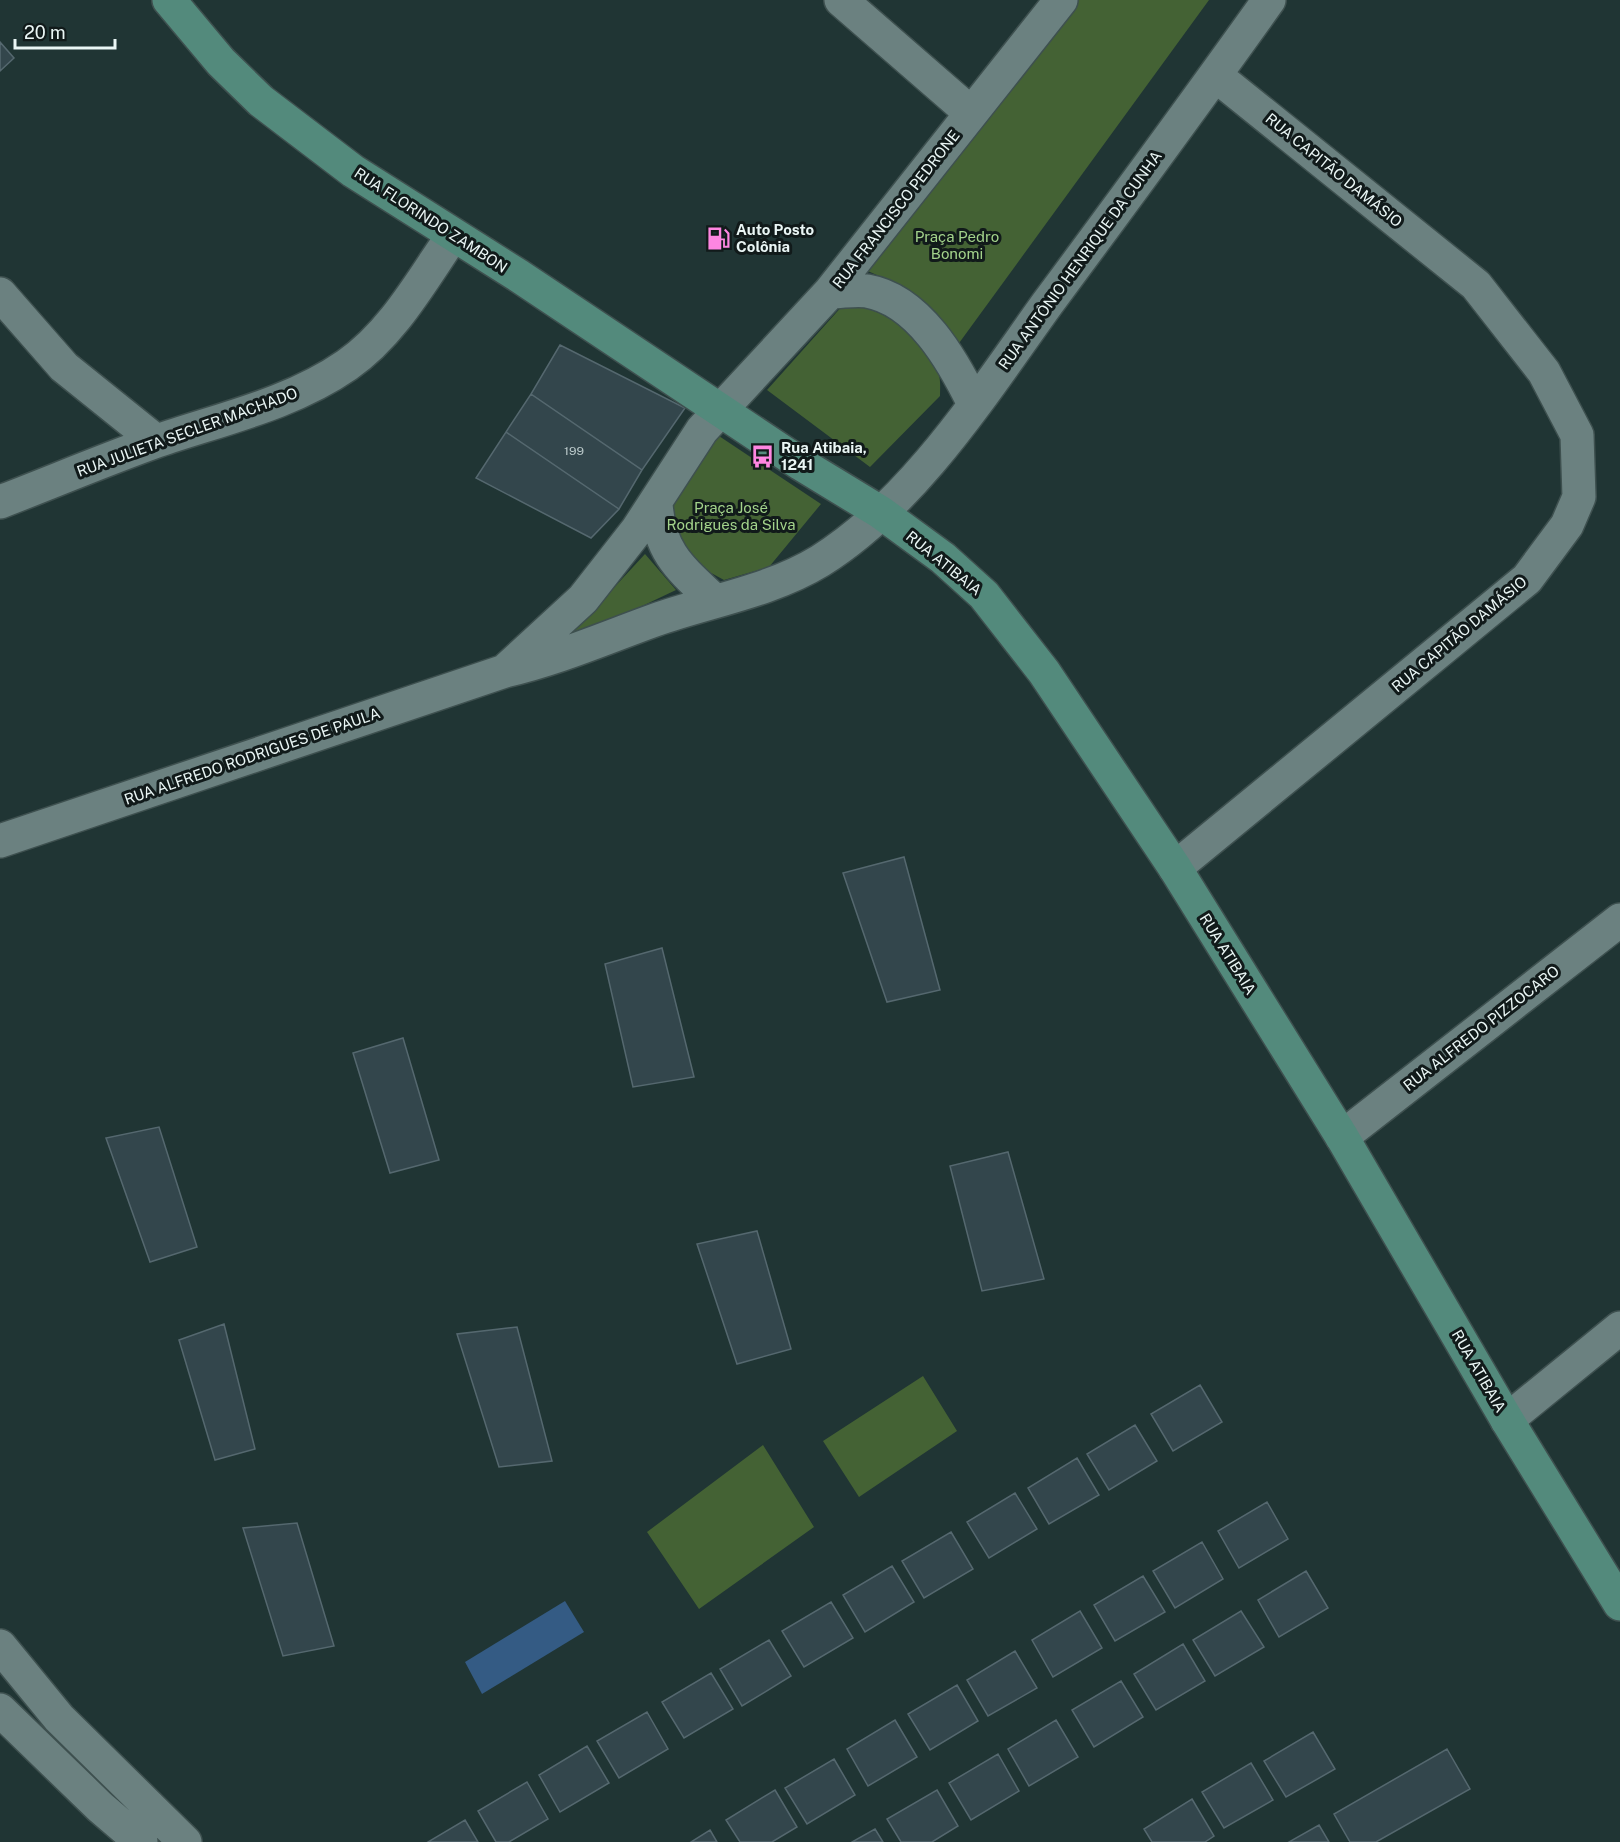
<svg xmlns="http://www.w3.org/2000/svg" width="1620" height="1842" viewBox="0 0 1620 1842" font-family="'Public Sans',sans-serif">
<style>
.green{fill:#446234}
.water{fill:#345b84}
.building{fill:#33464c;stroke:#55686f;stroke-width:1.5}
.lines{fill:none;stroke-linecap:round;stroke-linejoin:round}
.minor-casing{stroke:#3e504f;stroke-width:36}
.secondary-casing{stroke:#3e504f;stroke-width:36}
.minor{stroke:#6b8180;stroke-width:33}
.secondary{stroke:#538a7c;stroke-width:33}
.labels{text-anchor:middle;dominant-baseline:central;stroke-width:6;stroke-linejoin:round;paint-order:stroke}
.number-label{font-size:12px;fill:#bccacb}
.street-label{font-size:15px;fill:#eaf6f5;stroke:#111a1a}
.poi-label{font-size:15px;font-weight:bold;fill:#eaf6f5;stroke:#111a1a;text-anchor:start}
.park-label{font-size:15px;fill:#a3d38b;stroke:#111a1a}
</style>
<rect width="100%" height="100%" fill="#203534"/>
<path class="green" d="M1077 0H1209L954 350 888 280 861 268Z
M844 304C885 307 921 335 938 372 941 379 940 389 940 396L870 467 767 390Z
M719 436 821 504 769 567 724 580 689 561 666 505Z
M645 554 676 590 562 644Z
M923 1376 957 1431 859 1497 823 1441Z
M763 1445 814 1527 699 1609 647 1532Z"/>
<path class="water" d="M565 1601 584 1632 482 1694 465 1662Z"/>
<path class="building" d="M0 42 14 58 0 71Z
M560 345 685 408 642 470 531 394Z
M531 394 642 470 619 509 506 432Z
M506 432 619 509 591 538 476 478Z
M904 857 940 990 887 1002 843 873Z
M662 948 694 1077 633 1087 605 964Z
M403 1038 439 1160 390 1173 353 1053Z
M159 1127 197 1247 150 1262 106 1138Z
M1008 1152 1044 1279 982 1291 950 1166Z
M757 1231 791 1349 737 1364 697 1244Z
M224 1324 255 1449 215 1460 179 1340Z
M517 1327 552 1461 499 1467 457 1334Z
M1200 1385 1222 1422 1173 1451 1151 1414Z
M1135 1425 1157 1461 1109 1490 1087 1454Z
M1077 1458 1099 1495 1049 1524 1028 1488Z
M1015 1493 1037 1529 989 1558 967 1522Z
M1267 1502 1288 1539 1239 1568 1218 1531Z
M297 1523 334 1646 283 1656 243 1528Z
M951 1532 973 1569 924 1598 902 1561Z
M1202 1542 1223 1579 1175 1608 1153 1571Z
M892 1566 914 1602 865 1632 843 1595Z
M1306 1571 1328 1608 1279 1637 1258 1600Z
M1143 1576 1165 1612 1115 1641 1094 1605Z
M831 1602 853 1638 804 1667 782 1631Z
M1080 1611 1102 1648 1053 1677 1032 1640Z
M1241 1611 1264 1647 1215 1676 1193 1640Z
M769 1640 791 1676 742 1706 720 1669Z
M1183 1644 1205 1681 1156 1710 1134 1674Z
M1015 1651 1037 1688 988 1716 967 1680Z
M711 1673 733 1709 684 1738 662 1702Z
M1121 1681 1143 1717 1094 1747 1072 1710Z
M957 1685 978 1721 930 1750 908 1714Z
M647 1712 668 1749 619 1778 597 1741Z
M895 1720 917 1757 868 1786 847 1749Z
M1056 1720 1078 1757 1029 1786 1008 1749Z
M1313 1732 1335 1769 1286 1797 1264 1761Z
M587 1746 609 1783 560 1812 539 1775Z
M1447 1749 1470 1789 1376 1842H1350L1334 1814Z
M998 1754 1019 1791 971 1820 949 1783Z
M834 1759 855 1795 807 1824 785 1788Z
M1251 1763 1273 1800 1224 1828 1202 1792Z
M527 1782 548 1819 509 1842H496L478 1811Z
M775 1790 797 1827 772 1842H740L726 1820Z
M937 1790 958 1826 932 1842H901L887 1819Z
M1192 1799 1214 1836 1205 1842H1152L1144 1829Z
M465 1820 478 1842H428Z
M1319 1825 1329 1842H1289Z
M875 1829 883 1842H852Z
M710 1830 717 1842H691Z"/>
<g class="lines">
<defs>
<path id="minor" d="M841 0 971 113
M830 292C842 292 856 289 867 291 919 300 953 361 974 404
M0 294 64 367 156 441
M0 502C52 482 104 460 157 441 221 419 291 404 347 365 393 333 422 280 453 235
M656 503C659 553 681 569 715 601
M508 668 583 599 637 530 702 430 830 292 1061 0
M0 841 505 671C557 659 605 638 655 620 709 601 771 591 820 561 914 502 983 393 1047 304 1122 203 1196 102 1269 0
M1175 868 1527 579 1567 525 1579 497 1577 435 1544 372 1476 285 1215 75
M1342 1137 1620 920
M1507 1420 1620 1328
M0 1646 59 1718 185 1842
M0 1710 100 1807 141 1842"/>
<path id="secondary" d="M169 0 221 62 261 101 353 171 519 276 801 464 880 512 943 558 984 595 1044 672 1175 868 1342 1137 1507 1420 1620 1604"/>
</defs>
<use href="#minor" class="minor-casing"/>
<use href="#secondary" class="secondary-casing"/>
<use href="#minor" class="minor"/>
<use href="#secondary" class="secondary"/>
</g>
<defs>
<symbol id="fuel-bare" viewBox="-9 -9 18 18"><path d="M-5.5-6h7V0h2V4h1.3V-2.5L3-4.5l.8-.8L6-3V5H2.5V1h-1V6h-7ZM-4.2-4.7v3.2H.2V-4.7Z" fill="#fe86e1" stroke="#111a1a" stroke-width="2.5" paint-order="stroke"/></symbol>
<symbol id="bus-bare" viewBox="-9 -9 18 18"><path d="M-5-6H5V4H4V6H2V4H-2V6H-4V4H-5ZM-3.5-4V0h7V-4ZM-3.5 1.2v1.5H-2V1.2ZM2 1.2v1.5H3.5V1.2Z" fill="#fe86e1" stroke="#111a1a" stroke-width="2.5" paint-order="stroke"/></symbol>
</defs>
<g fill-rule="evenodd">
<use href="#fuel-bare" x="702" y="222" width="33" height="33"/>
<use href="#bus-bare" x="746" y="440" width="33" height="33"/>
</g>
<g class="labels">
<g class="number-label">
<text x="574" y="451">199</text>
</g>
<g class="street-label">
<text transform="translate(1334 170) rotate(39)">RUA CAPITÃO DAMÁSIO</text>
<text transform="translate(896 209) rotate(-52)">RUA FRANCISCO PEDRONE</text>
<text transform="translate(431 220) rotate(33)">RUA FLORINDO ZAMBON</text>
<text transform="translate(1080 260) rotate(-54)">RUA ANTÔNIO HENRIQUE DA CUNHA</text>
<text transform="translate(187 432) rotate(-20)">RUA JULIETA SECLER MACHADO</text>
<text transform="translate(944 563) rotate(39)">RUA ATIBAIA</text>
<text transform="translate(1459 634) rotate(-40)">RUA CAPITÃO DAMÁSIO</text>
<text transform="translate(252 756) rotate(-19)">RUA ALFREDO RODRIGUES DE PAULA</text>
<text transform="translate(1228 954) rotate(58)">RUA ATIBAIA</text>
<text transform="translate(1481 1028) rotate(-38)">RUA ALFREDO PIZZOCARO</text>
<text transform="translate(1479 1371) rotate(60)">RUA ATIBAIA</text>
</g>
<g class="poi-label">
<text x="736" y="229">Auto Posto<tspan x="736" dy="17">Colônia</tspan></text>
<text x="781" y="447">Rua Atibaia,<tspan x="781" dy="17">1241</tspan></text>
</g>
<g class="park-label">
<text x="957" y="236">Praça Pedro<tspan x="957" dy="17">Bonomi</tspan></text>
<text x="731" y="507">Praça José<tspan x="731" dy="17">Rodrigues da Silva</tspan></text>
</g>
</g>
<path d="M15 39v9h100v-9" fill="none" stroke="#eaf6f5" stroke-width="3"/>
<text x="24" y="39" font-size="18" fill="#eaf6f5" stroke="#111a1a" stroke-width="4.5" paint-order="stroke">20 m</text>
</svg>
